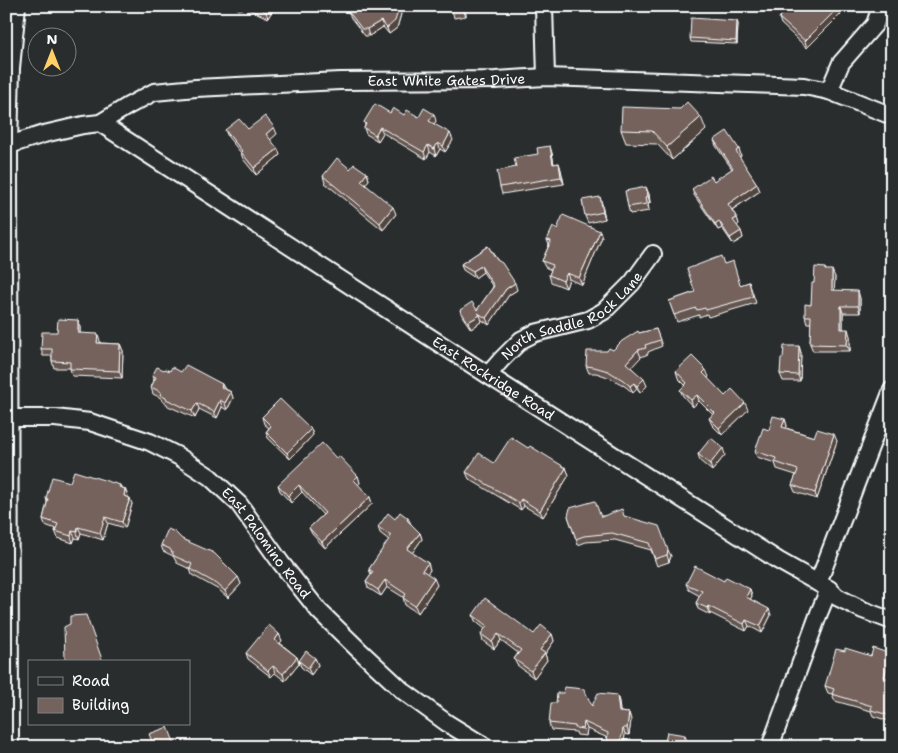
<svg xmlns="http://www.w3.org/2000/svg" width="898" height="753" viewBox="0 0 898 753" font-family="'Shantell Sans',sans-serif">
<style>
.lines{fill:none;stroke-linecap:round;stroke-linejoin:round}
.minor-casing{stroke:#fff;stroke-width:20}
.minor{stroke:#2a2d2e;stroke-width:16}
.wall{fill:#64544f;stroke:#fff}
.shaded-wall{fill:#514540;stroke:#fff}
.building{fill:#74625c;stroke:#fff}
.labels{text-anchor:middle;dominant-baseline:central;stroke-width:4;stroke-linejoin:round;paint-order:stroke}
.street-label{font-size:14px;fill:#fff;stroke:#2a2d2e}
</style>
<rect width="100%" height="100%" fill="#2a2d2e"/>
<filter id="ink" filterUnits="userSpaceOnUse"><feTurbulence type="fractalNoise" baseFrequency=".02" numOctaves="2"/><feDisplacementMap in="SourceGraphic" scale="10" xChannelSelector="R" yChannelSelector="G"/><feConvolveMatrix kernelMatrix="1 2 1 2 8 2 1 2 1" color-interpolation-filters="sRGB"/></filter>
<g filter="url(#ink)">
<g class="lines">
<defs>
<g id="minor">
<path d="M544 6 546 77"/>
<path d="M829 91 841 63 875 24 881 6"/>
<path id="s1" d="M100 123 488 375 779 561 829 589 837 597 863 610 892 621"/>
<path id="s2" d="M6 146 44 134 83 125 100 123 128 106 154 92 196 88 340 81 495 80 546 77 804 86 829 91 892 116"/>
<path id="s3" d="M488 375 501 360 521 340 535 333 588 320 604 311 632 283 653 254"/>
<path id="s4" d="M6 418H55L90 422 150 442 178 456 210 477 239 504 281 563 319 611 359 650 403 691 447 723 486 747"/>
<path d="M818 583 892 390"/>
<path d="M10 747 9 145 11 68 17 6"/>
<path d="M770 747 819 613 829 589"/>
</g>
</defs>
<use href="#minor" class="minor-casing"/>
<use href="#minor" class="minor"/>
</g>
<path class="wall" d="M234 6H275L268 18 246 8 239 10Z
M348 6H394L401 14 397 28 389 34 383 27 369 36H365L351 18 348 11 349 8Z
M435 6H472L465 7 466 16 454 18 452 9 436 10Z
M608 6H628V7Z
M790 6H849L807 48 781 24 779 18Z
M737 21 738 24 737 44 691 42 690 38Z
M680 109 706 130 672 160 657 144 626 143 621 130Z
M390 113 419 117 436 121 434 124 453 140 445 152 440 149 436 156 430 152 426 159 383 133 378 141 366 134 364 128 365 125 364 122Z
M248 129 277 134 270 139 280 155 256 175 243 159 241 153 228 137 225 130Z
M714 140 739 149 741 156 739 157 757 184 760 191 732 210 737 218 739 224 737 226 741 231 743 238 733 244 722 228 718 230 694 195 692 189 714 181 732 169 716 146Z
M552 153 554 164 559 163 561 170 564 184 502 194 500 187 516 167Z
M350 169 367 173 369 180 365 184 396 214 383 230 325 183 323 176Z
M649 194 650 203H648L649 211 630 214 628 207Z
M602 204 605 219 588 223 585 216Z
M557 229 602 237 582 285 569 279 566 288 551 282 549 275 551 270 545 267 542 261 549 245 547 240Z
M488 246 517 290 509 295 489 325 482 320V321L471 329 462 316 460 310H477L493 287 483 272 475 278 463 270 461 264Z
M724 264 741 285 749 282 756 303 708 317 707 314 699 317V315L677 322 669 301 695 292Z
M825 268 826 270 835 277 834 291 860 298V313H843V329L850 336V351H813L810 344 811 323H807L805 316 811 305 814 283Z
M80 327V334L100 341V343L120 344 123 351 122 378 72 376 70 368H54L52 361V356H43L41 349 57 332Z
M656 329 662 346 648 352V354L641 357 631 367 647 386 640 393 637 389 633 393 626 387 611 378 596 373H589L586 366 607 351 613 350 639 333Z
M799 346 801 353 800 381H783L780 374 783 358Z
M164 370 181 372 222 384 224 388 231 392 233 398 227 410 222 407 217 418 199 409 195 418 168 406 167 404 162 401 161 398 153 394 151 387 154 381 152 376Z
M676 371 709 377 707 378 725 396 748 410 722 435 712 425 709 418 713 415 699 401 693 407 683 396 680 390 685 385 678 378Z
M262 417 311 429 313 435 290 459 268 438 266 432 269 428 264 424Z
M785 419 787 426 786 428 814 437 837 441 817 499 795 492 792 485 796 475 777 469 775 463 757 457 755 451 769 430Z
M528 448 566 468 569 475 543 517 524 506 521 510 469 479 466 472 494 463Z
M698 454 725 455 712 471 700 461Z
M336 458 358 476 360 483 358 485 370 497 372 504 325 548 312 534 309 528 323 515 302 492 291 503 280 491 278 485Z
M70 482 120 485 121 487 125 489 128 496 127 497 132 504 125 528 108 523 103 540 81 533 79 539 75 538 73 543 58 538 55 531 56 529 45 525 43 519 47 502 46 498Z
M568 516H624L671 556 669 562 657 566 651 550 615 540 586 542 578 545Z
M408 518 411 524 420 533 422 539 412 553 428 563 430 570 427 574 437 585 418 613 405 605 403 597 387 587 381 596 368 588 366 582 371 575 369 569 389 540 380 533 378 527Z
M182 539 238 577 241 584 228 598 219 590 192 575 190 569 177 563 173 556 163 551 161 545Z
M724 581 750 589 752 596 750 599 771 615 762 633 749 626 746 631 710 613V615L698 609 696 603 700 596 689 590 686 584Z
M473 615 534 634H552L554 641 545 654 547 660 534 678 517 665 514 659 518 653 501 640 494 649 483 641 481 634 485 629 475 621Z
M279 634 282 641 280 643 297 657 299 664 285 681 275 673 271 677 248 659 246 653Z
M845 651 871 656H892V666L888 679 892 681V722L873 716 871 711 835 701 832 694 828 693 825 686Z
M315 658 318 665 311 675 301 667 299 661Z
M617 695 619 702 620 712 629 713 631 720 629 735 625 734 624 743 622 747H608L607 744 608 738 587 729 586 736 577 735 576 732 551 730 549 723 592 706Z"/>
<path class="shaded-wall" d="M269 6H275L268 18 266 12Z
M463 6H465L466 16 463 10Z
M840 6H849L807 48 805 41Z
M399 8 401 14 397 28 389 34 387 28Z
M381 21 383 27 369 36 367 29Z
M737 21 738 24 737 44 736 41Z
M434 114 436 121 432 128 429 121Z
M701 117 706 130 672 160 667 147Z
M274 127 277 134 269 141 266 134Z
M380 127 383 133 378 141 375 135Z
M450 133 453 140 445 152 443 146Z
M438 143 440 149 436 156 434 149Z
M428 145 430 152 426 159 424 152Z
M550 146 552 153 555 171 553 164Z
M278 149 280 155 256 175 254 168Z
M739 149 741 156 738 158 736 151Z
M559 163 561 170 564 184 561 177Z
M367 173 369 180 363 187 361 181Z
M757 184 760 191 730 211 728 204Z
M646 187 649 194 650 203 648 196Z
M600 197 602 204 605 219 603 212Z
M645 197 648 203 649 211 646 204Z
M393 207 396 214 383 230 380 223Z
M737 218 739 224 736 227 733 220Z
M719 221 722 228 718 230 715 224Z
M600 231 602 237 582 285 579 278Z
M741 231 743 238 733 244 730 238Z
M481 266 483 272 475 278 473 271Z
M832 270 835 277 834 297 832 290Z
M567 273 569 279 566 288 563 281Z
M515 283 517 290 509 295 489 325 486 318 506 289Z
M858 291 860 298V313L858 306Z
M841 306 843 313V336L841 329Z
M480 315 482 321 471 329 468 322Z
M78 320 80 327V340L78 333Z
M848 329 850 336V351L847 345Z
M98 334 100 341V350L97 343Z
M120 344 123 351 122 378 119 371Z
M799 346 801 353 800 381 798 375Z
M638 350 641 357 629 370 626 363Z
M706 370 709 377 705 380 703 373Z
M644 379 647 386 640 393 637 386Z
M634 383 637 389 633 393 630 386Z
M231 392 233 398 227 410 225 403Z
M697 395 699 401 693 407 691 400Z
M220 400 222 407 217 418 214 412Z
M197 403 199 409 195 418 192 411Z
M745 403 748 410 722 435 719 428Z
M785 419 787 426 785 433 782 427Z
M311 429 313 435 290 459 287 453Z
M834 434 837 441 817 499 815 493Z
M723 448 725 455 712 471 710 464Z
M566 468 569 475 543 517 540 511Z
M358 476 360 483 356 487 354 480Z
M299 485 302 492 291 503 288 496Z
M125 489 128 496 126 503 124 496Z
M370 497 372 504 325 548 322 542Z
M130 498 132 504 125 528 122 522Z
M521 499 524 506 521 510 519 503Z
M105 517 108 523 103 540 100 533Z
M78 527 81 533 79 539 77 532Z
M72 531 75 538 73 543 71 536Z
M420 533 422 539 410 556 407 549Z
M668 550 671 556 669 562 667 555Z
M428 563 430 570 425 577 422 570Z
M238 577 241 584 228 598 225 591Z
M434 578 437 585 418 613 415 606Z
M385 580 387 587 381 596 378 590Z
M750 589 752 596 748 604 746 597Z
M708 606 710 613V615L707 608Z
M769 609 771 615 762 633 760 626Z
M746 620 749 626 746 631 744 624Z
M279 634 282 641 277 646 275 640Z
M498 634 501 640 494 649 492 642Z
M552 634 554 641 545 654 547 660 534 678 531 671 540 650Z
M891 654 892 666 886 684 884 677Z
M297 657 299 664 285 681 283 674Z
M315 658 318 665 311 675 308 668Z
M273 666 275 673 271 677 268 671Z
M891 680 892 693 890 699 888 692Z
M617 695 619 702 621 719 619 712Z
M629 713 631 720 629 735 627 728Z
M584 722 587 729 586 736 583 729Z
M623 728 625 734 624 743 622 747H617Z
M685 735 687 742V747H683Z"/>
<path class="building" d="M254 6H269L266 12Z
M349 6H394L399 8 395 21 387 28 381 21 367 29H362L348 11Z
M451 6H463V10L452 11Z
M790 6H840L805 41 779 18Z
M691 18 737 21 736 41 690 38Z
M687 102 701 117 667 147 652 131 621 130 622 107 680 109Z
M375 104 390 113 393 108 404 115 407 110 419 117 424 108 434 114 429 121 450 133 443 146 438 143 434 149 428 145 424 152 380 127 375 135 364 128 366 124 364 122Z
M265 116 274 127 266 134 278 149 254 168 241 152 242 151 225 130 239 119 248 129Z
M727 131 739 149 736 151 757 184 728 204 737 218 733 220 741 231 730 238 719 221 715 224 692 189 711 176 714 181 733 168 714 140Z
M550 146 553 164 559 163 561 177 500 187 497 171 516 167 514 158 538 154 537 148Z
M337 158 350 169 354 164 367 173 361 181 393 207 380 223 323 176Z
M646 187 648 196 645 197 646 204 628 207 625 191Z
M600 197 603 212 585 216 582 200Z
M563 215 600 231 579 278 567 273 563 281 549 275 553 265 542 261 551 241 547 240 553 227 557 229Z
M488 246 497 260 502 263 515 283 506 289 486 318 478 313 480 315 468 322 460 310 472 302 477 310 494 286 481 266 473 271 461 264Z
M721 256 724 264 733 261 740 285 749 282 753 297 706 310 705 308 697 310 696 308 674 315 669 301 695 292 687 269Z
M815 267 825 268V270H832V290L858 291V306H841V329H848L847 345 810 344 811 316H805V304L811 305 812 283H814Z
M58 319 78 320V333L98 334 97 343 120 344 119 371 70 369V362L52 361V349H41L42 332H57Z
M656 329 660 340 645 345 646 348 638 350 626 363 644 379 637 386 634 383 630 386 623 380 608 371 594 367 586 366 587 351H607L609 348 613 350 622 341 638 331 639 333Z
M784 346H799L798 375 780 374 781 358H783Z
M692 356 706 370 703 373 725 396 732 389 745 403 719 428 709 418 715 413 697 395 691 400 680 390 687 383 676 371Z
M186 365 222 384 221 387 231 392 225 403 220 400 214 412 197 403 192 411 166 399V398L160 395 161 392 151 387 156 377 152 376 157 367 164 370 165 369 170 371 172 367 181 372Z
M280 399 311 429 287 453 266 432 271 426 262 417Z
M773 416 785 419 782 427 814 437 817 429 834 434 815 493 792 485 798 470 775 462 776 458 755 451 763 428 769 430Z
M511 437 528 448 530 446 566 468 540 511 521 499 519 503 466 472 479 453 494 463Z
M711 438 723 448 710 464 698 454Z
M322 443 336 458 339 456 358 476 354 480 370 497 322 542 309 528 325 513 299 485 288 496 278 485Z
M74 471 120 485 119 487 125 489 124 496 130 498 122 522 105 517 100 533 78 527 77 532 72 531 71 536 55 531 58 524 43 519 48 499 46 498 52 477 70 482Z
M595 501 601 517 622 509 624 516 659 526 668 550 667 555 655 559 649 543 612 533 584 536 576 539 568 516 570 508Z
M400 512 408 518 407 520 420 533 407 549 428 563 422 570 434 578 415 606 403 598 406 594 385 580 378 590 366 582 373 572 369 569 391 536 378 527 388 513 395 519Z
M168 529 175 532 182 539 214 553 238 577 225 591 217 584 190 569 192 564 174 556 170 549 161 545Z
M695 566 724 581 726 577 750 589 746 597 769 609 760 626 746 620 744 624 708 606 707 608 696 603 702 591 686 584Z
M485 598 534 634 541 625 552 634 540 650 545 653 531 671 514 659 521 650 498 634 492 642 481 634 487 626 473 615Z
M86 615 103 662H65V660L64 627 70 624V616Z
M269 625 279 634 275 640 297 657 283 674 273 666 268 671 246 653Z
M845 648 871 656 873 648 891 654 884 677 891 680 888 692 892 694V716L871 710 872 706 832 694 834 689 825 686 836 649 845 651Z
M306 651 315 658 308 668 299 661Z
M564 687 584 689 592 706 598 693 617 695 619 712 629 713 627 728H623L622 736 617 747H612L607 744 608 733 584 722 583 729 575 728V726L549 723 551 703H556L557 693H563Z
M168 727 176 747H154L149 734Z
M667 732 685 735 683 747H664Z
M382 743 392 747H380Z"/>
</g>
<g class="labels">
<g class="street-label">
<text stroke="none"><textPath href="#s2" startOffset="452">East White Gates Drive</textPath></text>
<text stroke="none"><textPath href="#s3" startOffset="106">North Saddle Rock Lane</textPath></text>
<text stroke="none"><textPath href="#s1" startOffset="469">East Rockridge Road</textPath></text>
<text stroke="none"><textPath href="#s4" startOffset="304">East Palomino Road</textPath></text>
</g>
</g>
<rect width="898" height="753" fill="none" stroke="#2a2d2e" stroke-width="25"/>
<rect x="12" y="12" width="873" height="728" fill="none" stroke="#fff" stroke-width="2" filter="url(#ink)"/>
<rect x="28" y="660" width="162" height="65" fill="#2a2d2e" stroke="#7f8182"/>
<rect x="38" y="677" width="25" height="8" fill="#2a2d2e" stroke="#7f8182"/>
<text x="72" y="686" font-size="15" fill="#ffffff">Road</text>
<rect x="38" y="698" width="25" height="15" fill="#74625c" stroke="#7f8182"/>
<text x="72" y="710" font-size="15" fill="#ffffff">Building</text>
<g transform="translate(52 52)"><circle r="24" fill="#2a2d2e" stroke="#7f8182"/>
<path d="M0-4L9 19L0 12L-9 19Z" fill="#ffd166"/>
<text y="-8" font-size="14" font-weight="bold" text-anchor="middle" fill="#ffffff">N</text>
</g>
</svg>
